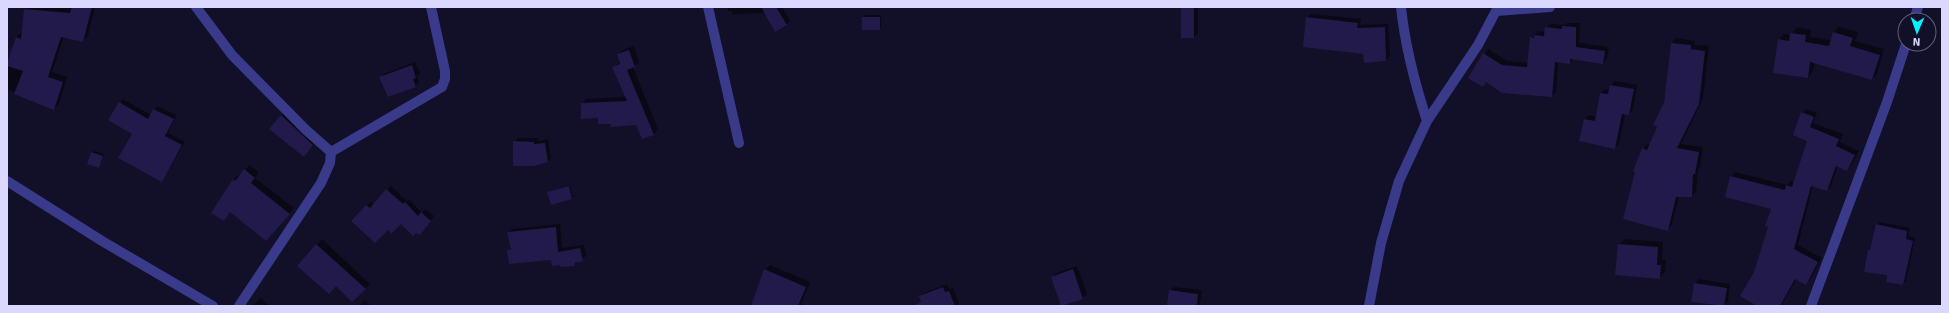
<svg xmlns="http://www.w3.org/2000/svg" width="1949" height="313" viewBox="0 0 1949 313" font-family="Signika,sans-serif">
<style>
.shadow{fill:#0007}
.building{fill:#221a4b}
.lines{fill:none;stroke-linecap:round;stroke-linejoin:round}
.minor{stroke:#393a8a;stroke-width:10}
</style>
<rect width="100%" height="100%" fill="#120f29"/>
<path class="shadow" d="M27 7H95L88 36 83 41 64 37 52 72 67 77 59 104 54 109 9 90 7 93V61H9L16 37 21 33H23L25 9Z
M727 7H782L790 21 786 25 765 13 732 14V11H728Z
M1184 7H1198V33L1194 37 1182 9Z
M1311 14 1361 19 1360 25 1388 24 1390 56 1386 60 1364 53 1307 17Z
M865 15H881V28L879 29H863V17Z
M1567 23H1580L1579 43 1609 47 1607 59 1603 63 1574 59 1569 63 1558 62 1556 92 1551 96 1487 82 1482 86 1469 78 1488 49 1507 61 1528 63 1531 38 1539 31 1546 32V28L1550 24 1565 25Z
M1797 27 1811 30 1810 37 1831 40 1834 32 1839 27 1858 32 1855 41 1884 49 1877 74 1872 79 1815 62 1813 71 1808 77 1779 39 1784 34 1791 35Z
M1676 38 1695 41V45L1709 46 1703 98 1681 144 1703 147 1700 168 1698 170 1696 192 1692 196H1679L1672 225 1667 230 1643 149 1647 144 1650 145 1658 127 1665 103 1672 43Z
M634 46 639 62 633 67 658 129 654 134 643 138 637 124 612 123 598 117 582 104 586 99 626 97 614 67 620 62 618 54 623 50Z
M415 62 420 73 417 76 419 82 415 86 381 78 384 74Z
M1615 81 1637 85 1633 110 1629 114H1625L1619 144 1615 148 1580 140 1585 119 1589 115 1597 117 1601 93 1605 89 1610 90 1611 85Z
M123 99 151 115 157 106 176 115 168 133 185 142 162 181 120 103Z
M1806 109 1817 113 1813 123 1843 134 1840 142 1859 151 1851 166 1847 170 1838 165 1831 186 1827 190 1813 185 1798 245 1822 258 1810 279 1806 283 1797 278 1781 306H1760L1755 273 1769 226 1772 208 1731 177 1735 172 1787 185 1791 181 1795 183 1808 140 1802 113Z
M285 112 317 141 307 152 281 116Z
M518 138H538V141L548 139 551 158 547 162 514 142Z
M94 151 104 154 99 167 92 152Z
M249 165 259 172 255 178 294 208 271 235 231 211 223 220 233 180 238 175 240 176Z
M570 185 573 197 572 198 548 192Z
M391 186 407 201 409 199 422 213 425 209 434 216 423 230 401 223 388 229 353 221 371 202 374 205Z
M1880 222 1910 228 1908 235 1915 238 1906 281 1903 284 1889 274 1869 250 1872 247 1877 225Z
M560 224 562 248 584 245 586 256 575 265 508 250 512 247 508 232 512 229Z
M322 239 370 284 352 301 336 285 298 266Z
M1625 239 1663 242 1662 260H1666L1665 272 1659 278 1619 244Z
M770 265 810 282 801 304 808 306H752L765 270Z
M1077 266 1087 294 1083 298 1062 305 1052 277 1056 273Z
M1699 279 1730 284 1728 302 1722 306 1692 302 1695 283Z
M947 284 949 289 953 288 959 303 956 306H919L922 301 920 297 924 293Z
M1174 287 1202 290 1200 303 1197 306 1169 304 1170 291Z
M260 298 270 306H253Z
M365 300 371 306H359Z"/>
<path class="building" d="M72 7H92L83 42 61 37 48 77 63 82 54 110 14 94 23 71 7 66V63L16 37 21 39 24 9 70 13Z
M761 7H776L787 25 775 32Z
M1181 8H1194V38H1181Z
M862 17H880V30H862Z
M1306 17 1358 23 1357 28 1385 27 1386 61 1364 63 1363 54 1303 47Z
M1562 26 1576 27V47L1605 51 1603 64 1570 59V64L1555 62 1552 97 1502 93 1486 82 1483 87 1468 78 1483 53 1502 65 1527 67 1530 37 1534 38V35L1544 36 1545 27 1562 29Z
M1833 32 1853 38 1850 46 1880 55 1872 80 1810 62 1808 78 1773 73 1778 39 1789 41 1790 33 1806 35 1805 42 1829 46Z
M1671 43 1691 45V49L1705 51 1699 104 1677 148 1699 152 1695 174H1693L1692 197H1676L1668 231 1623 219 1635 172 1633 171 1642 148 1647 150 1657 127 1653 125 1664 103Z
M629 50 635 67 627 70 654 135 642 139 636 125 611 127V124H598V118L581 119V103L627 101 612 67 620 64 617 54Z
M412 65 416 78 413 79 416 87 388 97 379 77Z
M1610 85 1634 89 1629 115 1622 114 1615 149 1579 141 1584 119 1595 121 1600 93 1608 94Z
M119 102 148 119 153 109 174 119 165 136 182 145 162 182 118 158 132 134 108 120Z
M1801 112 1814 117 1810 127 1839 139 1836 146 1855 155 1847 171 1836 166 1827 191 1811 186 1794 249 1818 262 1806 285 1795 279 1780 306H1757L1740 296 1754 272 1768 227 1765 226 1771 209 1725 197 1730 176 1785 190 1786 185 1792 187 1807 141 1793 135Z
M281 115 313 145 304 157 269 129Z
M513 141 534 142V144L545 143 548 162 534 166H513Z
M91 152 103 156 99 168 87 164Z
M244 169 255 178 251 183 290 214 266 241 230 212 224 221 211 213 233 179 235 181Z
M569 186 572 199 551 205 547 192Z
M386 189 403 204 405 202 418 216 421 212 431 221 420 235 416 233 413 236 401 224 391 234 388 230 375 243 351 221 366 205 370 208Z
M1876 224 1907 231 1906 239 1913 241 1903 285 1886 282 1887 275 1864 272 1868 250H1870Z
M556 227 558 252 580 248 583 261 575 263V266L560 267V265L552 266 551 260 509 264 507 250 511 249 507 232Z
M316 244 366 289 352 302 336 286 329 294 297 266Z
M1618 244 1658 247 1657 265H1661L1660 279 1615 275Z
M764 269 806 287 798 306H751Z
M1073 269 1083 299 1061 306 1051 277Z
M1694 283 1727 288 1724 306 1691 302Z
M943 287 945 292 949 291 955 306H913L921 302 919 296Z
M1169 290 1198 294 1197 306 1167 305Z"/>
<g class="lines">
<path class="minor" d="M196 7 232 55 306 130 331 152 330 163 321 183 239 306
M708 7 739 143
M1401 7C1405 46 1415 84 1427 121
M1497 11 1550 7
M1914 20 1918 7
M331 152 442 87 445 79V71L431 7
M7 181 102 241 213 306
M1369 306 1381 243 1399 181 1427 121 1478 45 1498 7
M1811 306 1887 102 1906 44"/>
</g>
<rect width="1949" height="313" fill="none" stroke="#dad8ff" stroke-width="16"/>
<g transform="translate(1917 32) rotate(182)"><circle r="19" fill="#120f29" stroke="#625f7f"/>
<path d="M0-3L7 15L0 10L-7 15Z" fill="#04f3ff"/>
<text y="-6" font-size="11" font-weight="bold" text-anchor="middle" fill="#dad8ff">N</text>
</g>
</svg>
